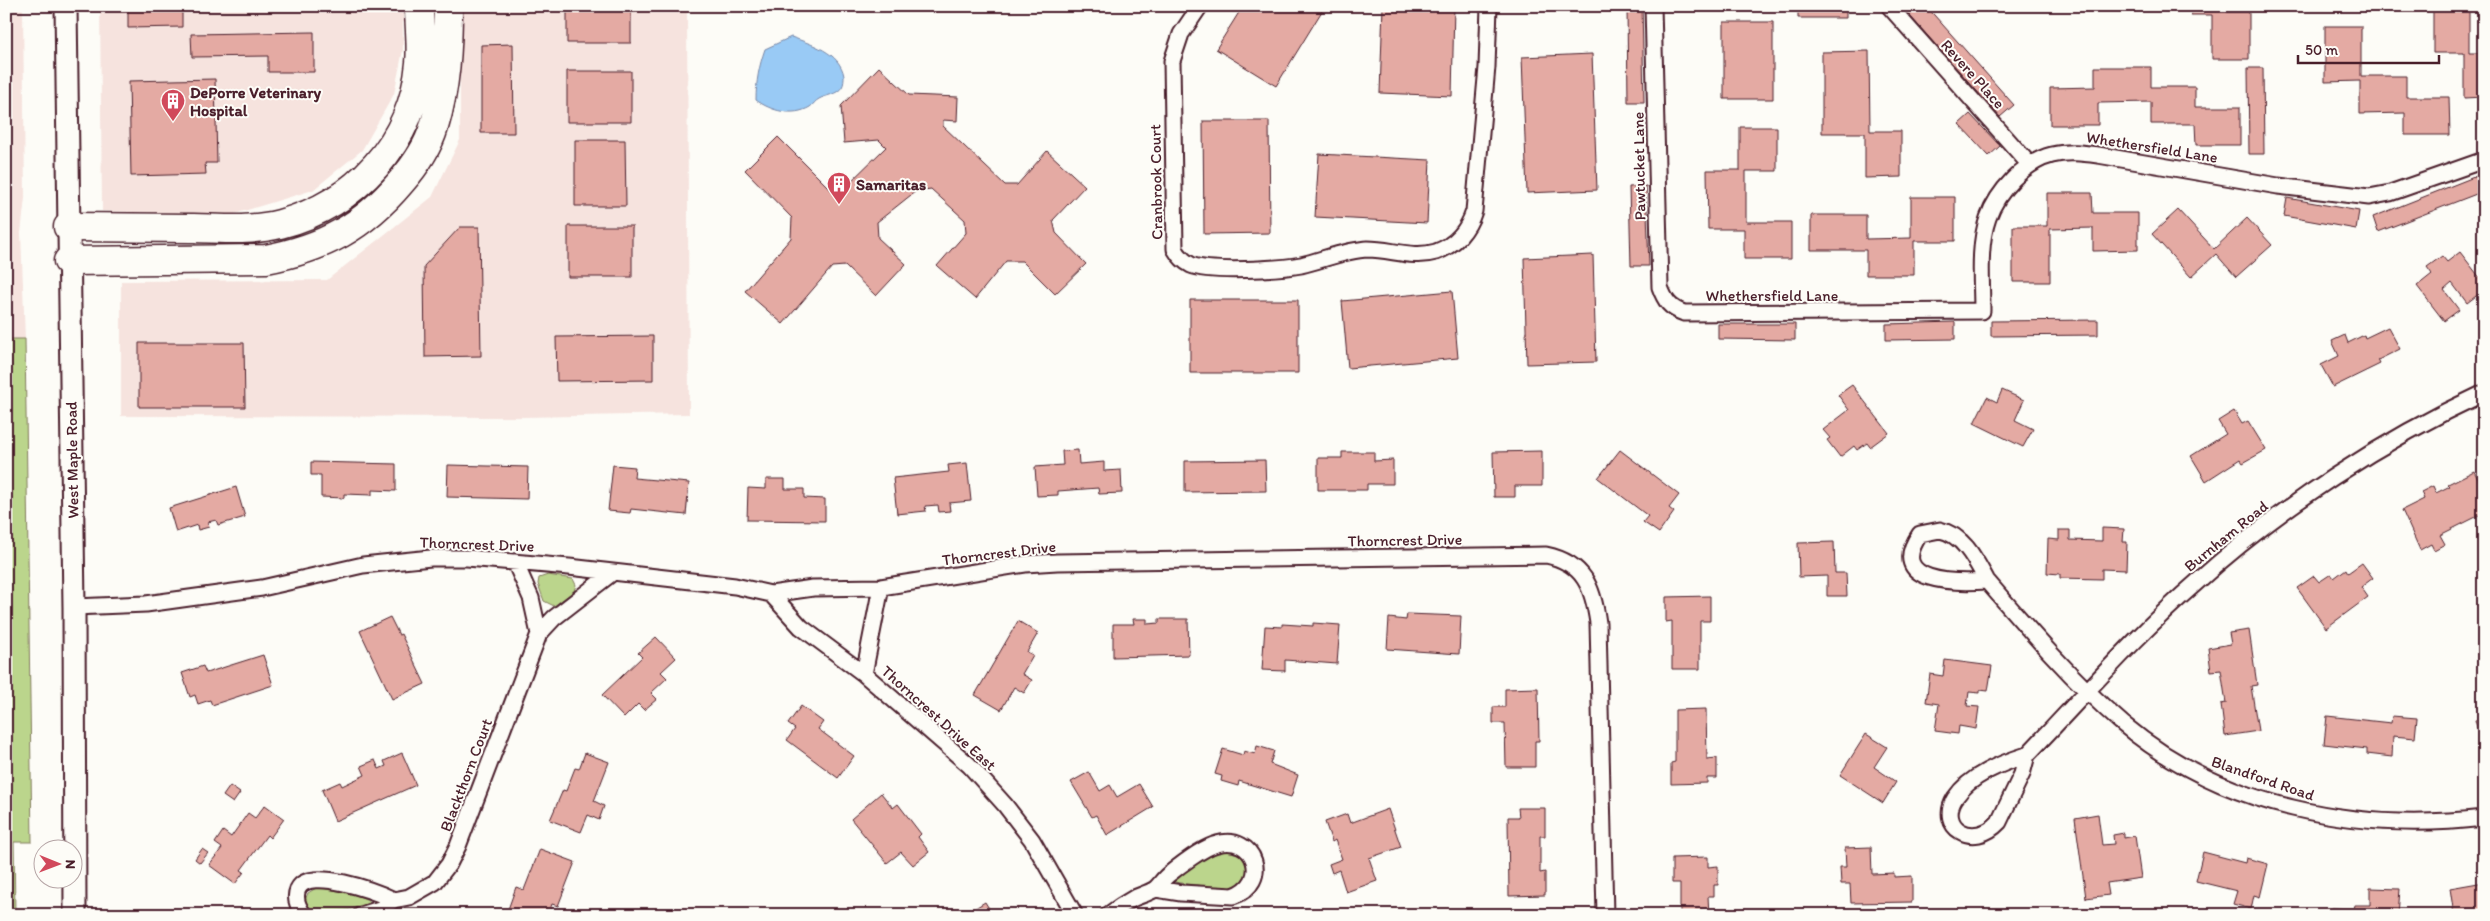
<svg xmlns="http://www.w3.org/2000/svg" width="2490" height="921" viewBox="0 0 2490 921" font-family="Itim,sans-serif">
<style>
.built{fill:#f6e3de}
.green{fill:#bbd58c;stroke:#827a5c}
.water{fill:#99caf5;stroke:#7986a4}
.building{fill:#e4aaa3;stroke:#4a1f2b}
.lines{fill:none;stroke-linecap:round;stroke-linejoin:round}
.street-casing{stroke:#4a1f2b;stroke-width:19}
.secondary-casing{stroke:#4a1f2b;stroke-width:25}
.highway-casing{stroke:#4a1f2b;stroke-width:31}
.street{stroke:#fdfcf7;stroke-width:15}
.secondary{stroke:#fdfcf7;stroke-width:21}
.highway{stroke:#fdfcf7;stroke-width:28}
.labels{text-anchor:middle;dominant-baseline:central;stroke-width:4;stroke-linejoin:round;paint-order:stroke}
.street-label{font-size:16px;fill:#4a1f2b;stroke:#fdfcf7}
.poi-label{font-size:16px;font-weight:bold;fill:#4a1f2b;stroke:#fdfcf7;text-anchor:start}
</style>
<rect width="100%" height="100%" fill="#fdfcf7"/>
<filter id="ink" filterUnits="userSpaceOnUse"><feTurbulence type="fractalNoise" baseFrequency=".02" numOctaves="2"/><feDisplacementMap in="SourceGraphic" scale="10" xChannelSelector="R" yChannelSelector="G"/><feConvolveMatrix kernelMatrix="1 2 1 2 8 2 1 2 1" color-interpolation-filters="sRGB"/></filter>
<g filter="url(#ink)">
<path class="built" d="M6 6H23L25 198 21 233 25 339H6Z
M100 6H403V50L394 94 362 150 313 190 231 215 102 211Z
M460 6H687L689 414 521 417 121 416V281L327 280 432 197 460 140Z
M872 6H975V12L880 10Z"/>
<path class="green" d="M6 339H25L32 842H14L15 915H6Z
M548 575 573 579 576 585 574 591 554 606 544 601 538 584 539 578Z
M1227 851 1238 854 1246 861 1247 876 1239 885 1226 889 1174 882C1181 869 1212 853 1227 851Z
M316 888C327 888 365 895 370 902 357 910 308 921 305 900L308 893Z"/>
<path class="water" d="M791 37C811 44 840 52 844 76 844 79 844 84 842 87 837 95 826 95 819 99 815 101 813 105 810 107 793 117 771 111 756 100 756 82 759 66 765 49Z"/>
<path class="building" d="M128 6H182V27L128 28Z
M567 6H631V43H567Z
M1243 6H1325L1276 86 1216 49Z
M1383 6H1454L1452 96 1380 93Z
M1521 6H1568L1521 8Z
M1627 6H1642L1644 102H1628Z
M1798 6H1846V18H1798Z
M1901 6H1926L2014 105 2000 117Z
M2191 6H2227V12H2249V59H2212V15H2191Z
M2433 6H2469V53H2484V97L2464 98V53H2433Z
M1724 22H1773V99H1724Z
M2325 26H2361V76H2406V97H2449L2450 135H2405V113L2360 114V81L2325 82Z
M314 32V72H268V56L192 57 191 34Z
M513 44 514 133H481V45Z
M1869 51 1870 131H1901V177L1865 178V133H1822V52Z
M1592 54 1597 190 1527 193 1522 57Z
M879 67 909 95 958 97 957 121 943 120V126L1005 185H1017L1047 151 1085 186 1053 220 1056 233 1086 264 1055 294 1022 261H1006L975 299 937 266 966 233 965 220 931 189 916 191 877 222 878 238 906 264 876 296 845 266 832 267 783 324 745 291 791 238 792 218 745 170 778 137 831 190 843 189 886 147 879 140 844 143 841 106Z
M2095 67H2151V87H2195V107H2240V145H2196L2195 124H2151V102L2098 103V125H2050V88L2095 87Z
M2248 68H2263L2264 154H2249Z
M567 71H631V122H567Z
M215 79 217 163H205L206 174 131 176 129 81Z
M1970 114 2000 146 1989 156 1959 124Z
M1203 121H1269L1270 233 1204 234Z
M1740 127H1777V171H1746V222H1791V259H1744V229H1708L1707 170H1740Z
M575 140H625L626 206H575Z
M1319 154 1430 160 1427 223 1315 217Z
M2484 173V191L2378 232 2373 217Z
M1646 186 1649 266H1631L1629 187Z
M2047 193H2092L2093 213H2138V250L2093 251V228L2050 229V282H2013V226H2047Z
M1911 197H1955V241H1914V275H1866V250H1811V215H1866V239L1911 238Z
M2287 198 2359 211 2356 229 2284 216Z
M2178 210 2214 249 2247 218 2272 245 2236 277 2216 254 2191 277 2152 234Z
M568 226H632V277H568Z
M460 227H479L481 356 425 357 424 266Z
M2460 252 2484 283V290L2467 303 2452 283 2444 290 2459 310 2444 321 2417 286 2432 274 2427 267 2442 256 2447 262Z
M1593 255 1596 362 1527 364 1524 258Z
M1452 291 1458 358 1348 368 1342 301Z
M1190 300H1298V373H1190Z
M2098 320V335L1991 336V321Z
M1955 322V339L1886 340V324Z
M1718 324H1795V340L1718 339Z
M2388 327 2400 349 2378 360 2380 364 2333 387 2321 365 2339 356 2332 341 2345 335 2348 343 2364 335 2365 338Z
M653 336V380L557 381 556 337Z
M139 343H244L245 407H139Z
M1852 385 1889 433 1870 447 1867 443 1857 450 1854 446 1840 457 1827 440 1830 438 1823 430 1849 410 1838 395Z
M2002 390 2024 400 2015 420 2033 429 2023 447 1974 423 1987 397 1997 402Z
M2234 411 2242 424 2248 421 2266 450 2243 463 2240 459 2206 481 2191 456 2226 434 2218 421Z
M1078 450 1079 464 1104 462V471L1121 470 1122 493 1099 494 1098 488 1058 491V495L1037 496 1035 467 1063 465 1062 451Z
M1620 450 1679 495 1669 508 1674 512 1659 533 1643 522 1648 516 1598 478Z
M1542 451V486H1515V497H1494L1493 452Z
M1342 452H1374V461L1393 460V484H1367V490H1318V458H1342Z
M1265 460 1266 491 1185 492V461Z
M311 462 396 464V491L372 490V495L344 494V498L321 497V475H311Z
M967 463 971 501 949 503 950 511 939 512 938 505 925 506 926 511 897 514 893 478 949 472 948 465Z
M448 465 528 467 527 499 447 497Z
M613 465 635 467 634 478 689 483 686 515 631 509 630 513 608 511Z
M2474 471 2484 491V513L2440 535 2445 544 2434 550 2431 544 2420 550 2402 510 2424 499 2421 492 2433 486 2436 493 2450 486 2448 484Z
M766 479H785V489H804V498L825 499V521L747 520 748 488 766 489Z
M236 487 245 517 218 525 216 520 208 522 209 527 198 530 197 525 176 532 169 508Z
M2102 528 2124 529 2123 542H2127L2126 570 2102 569V579L2060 578V574L2047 573 2048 539 2059 540V530H2070V540L2102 541Z
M1834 542 1835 573H1846L1847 596H1827V576L1799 577 1798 543Z
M2362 563 2373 578 2361 587 2368 597 2326 628 2297 588 2314 576 2319 582 2331 574 2334 578 2346 569 2348 573Z
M1710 596V621H1700V669H1672V621L1666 622V597Z
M1407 614 1461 616 1459 654 1387 649 1389 618 1406 620Z
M390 617 399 635 401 634 425 684 392 699 360 631Z
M1133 619H1147V624L1159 623V619H1188L1189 655 1113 657V624H1134Z
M1018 621 1038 633 1027 652 1033 655 1022 674 1032 680 1024 693 1014 687 1001 710 975 695Z
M1313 623 1340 625 1337 664 1285 660V671L1262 670 1265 626 1282 627V624L1313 626Z
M2249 630 2257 685 2251 686 2258 731 2225 736 2221 704 2226 703 2221 670 2211 671 2208 648 2231 644 2229 633Z
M656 637 676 658 661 672 667 678 651 693 657 699 644 710 638 704 624 718 602 695 642 657 638 653Z
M6 653H11V675H6Z
M263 655 273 685 212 705 210 700 198 704 195 695 190 697 182 673 203 666 206 673Z
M1945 660 1992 666 1988 691 1980 690V693L1969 692 1967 706 1979 707 1976 729 1959 726 1958 734 1935 731 1939 704 1926 702 1930 674 1943 676Z
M6 687H9V698H6Z
M1538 688 1539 741H1535V767H1506L1505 723H1493V707H1505V689Z
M801 706 823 722 818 729 854 756 838 778 787 740 795 729 788 724Z
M1706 709 1707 759 1717 758V778H1707V783L1671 784V763L1675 762V710Z
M2327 716 2391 723 2392 716 2417 718 2415 738 2393 736 2392 757 2367 754V749L2324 744Z
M2484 718V753L2475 720Z
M1866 734 1887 747 1874 767 1896 782 1883 803 1840 775Z
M1257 746 1274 751 1270 764 1298 775 1291 797 1239 781 1238 786 1221 781 1222 776 1215 774 1223 749 1243 755 1244 751 1255 754Z
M402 753 416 785 335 821 322 790 340 782 342 786 365 775 361 766 375 760 379 769 386 766 384 761Z
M585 753 609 762 594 801 604 806 599 820 588 815 581 832 550 820 563 790 566 791 575 768 579 769Z
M1089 772 1100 791 1110 785 1117 797 1139 784 1153 807 1107 835 1096 815 1092 817 1071 782Z
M230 786 240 793 233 803 223 796Z
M881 793 893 808 898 804 921 834 918 837 929 852 913 865 901 852 887 863 851 819Z
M265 805 284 819 270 838 267 835 241 870 244 872 235 884 209 865 222 848 215 843 223 831 231 837 248 813 255 818Z
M1518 808H1545V836H1540V873L1545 872V895L1509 896 1508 817H1519Z
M1388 809 1401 847 1369 858 1377 881 1346 892 1339 870 1332 873 1329 864 1342 859 1335 840 1332 842 1325 822 1347 814 1350 823Z
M2098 814 2102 845 2114 844 2113 835 2124 833V838L2135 836 2141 878 2107 883 2109 895 2086 898 2075 818Z
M1871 847 1872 874 1894 873V877L1912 876V902L1851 903 1850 884H1841L1840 867H1846L1845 848Z
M202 849 208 853 200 863 195 859Z
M540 849 575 862 558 906 552 904 548 915H506L516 887 524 890Z
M2203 852 2245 863 2246 858 2268 864 2260 897 2254 895 2251 909 2233 904 2237 891 2196 881Z
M1708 857V867L1718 866V885H1714V896H1708L1709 915H1680V883H1672V858Z
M2484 882V910L2454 915 2450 888Z
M2370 888 2400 889 2398 915H2330L2331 908 2354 909 2355 905H2370Z
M985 902 993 915H964Z"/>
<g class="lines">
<defs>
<path id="street" d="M1200 6 1181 34 1172 61 1175 249C1179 256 1183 261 1191 265 1210 273 1279 269 1301 265 1323 260 1345 250 1368 249 1391 249 1413 259 1436 252 1455 245 1468 230 1474 211L1487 67 1489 6
M1653 6 1660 287C1665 301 1670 308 1684 313L1982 311C1982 282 1978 246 1988 218 1997 192 2024 162 2052 155 2067 151 2083 153 2098 155L2278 186 2369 197 2390 193 2484 160
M1889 6 2030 165
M1940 530C1964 535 1976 561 1987 581 1957 583 1885 584 1920 534Z
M515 562 531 598 539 634
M1987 581C2030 631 2073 681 2123 724 2223 808 2357 833 2484 818
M771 594 801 627 864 674 969 765 1005 805 1032 840 1075 915
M74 607 146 604 262 588 363 565 431 558H467L569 567 735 586 771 594 813 588 881 587 1025 564 1057 562 1546 555C1584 563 1593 587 1598 623L1605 915
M864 674 881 587
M2027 755C2083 697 2136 635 2197 582 2280 507 2382 440 2484 393
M2027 755 2022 774 1999 822C1973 850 1937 827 1955 798 1970 775 2002 763 2027 755Z
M304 915C298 907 294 898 298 889 309 866 377 892 394 900
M361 915 380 909 394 900 409 897 435 882 449 864 458 846 539 634 554 618 612 573
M1108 915C1116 909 1125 903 1134 898 1141 895 1149 893 1155 889 1160 885 1163 879 1168 875 1179 866 1204 847 1217 844 1255 833 1272 883 1233 896L1181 893 1156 889"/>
<path id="secondary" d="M66 6 74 607 75 915"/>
<path id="highway" d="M68 227C110 227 152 228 193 228 222 229 253 231 280 224 356 204 413 142 420 63 422 45 419 25 419 6
M68 261 266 259C324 248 363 227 401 182 415 166 428 147 434 127 446 87 448 47 448 6"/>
</defs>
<use href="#street" class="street-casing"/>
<use href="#secondary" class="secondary-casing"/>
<use href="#highway" class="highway-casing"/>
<use href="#street" class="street"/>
<use href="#secondary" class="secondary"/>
<use href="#highway" class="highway"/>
</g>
</g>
<defs>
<symbol id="building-pin" viewBox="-11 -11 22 30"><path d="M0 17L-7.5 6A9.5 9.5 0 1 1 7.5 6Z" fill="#d1495b" stroke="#fdfcf7"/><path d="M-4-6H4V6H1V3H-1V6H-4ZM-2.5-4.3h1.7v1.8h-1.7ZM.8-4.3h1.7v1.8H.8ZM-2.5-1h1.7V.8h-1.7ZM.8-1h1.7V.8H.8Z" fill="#fff"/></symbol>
</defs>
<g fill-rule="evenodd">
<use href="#building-pin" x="159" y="87" width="28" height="38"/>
<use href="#building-pin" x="825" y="170" width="28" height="38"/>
</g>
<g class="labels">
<g class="street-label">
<text transform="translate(1973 74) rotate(48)">Revere Place</text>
<text transform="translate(2152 147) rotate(9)">Whethersfield Lane</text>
<text transform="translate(1639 166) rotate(-91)">Pawtucket Lane</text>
<text transform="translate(1156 182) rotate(-91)">Cranbrook Court</text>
<text x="1772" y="295">Whethersfield Lane</text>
<text transform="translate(72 460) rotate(-91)">West Maple Road</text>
<text transform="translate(2226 536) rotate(-39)">Burnham Road</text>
<text transform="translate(1405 540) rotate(-1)">Thorncrest Drive</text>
<text transform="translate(477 544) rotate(2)">Thorncrest Drive</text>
<text transform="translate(999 553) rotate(-7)">Thorncrest Drive</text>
<text transform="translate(939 718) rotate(42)">Thorncrest Drive East</text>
<text transform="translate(466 775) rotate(-69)">Blackthorn Court</text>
<text transform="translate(2263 778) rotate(19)">Blandford Road</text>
</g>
<g class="poi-label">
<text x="190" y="92">DePorre Veterinary<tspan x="190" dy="18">Hospital</tspan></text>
<text x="856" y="184">Samaritas</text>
</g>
</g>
<rect width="2490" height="921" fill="none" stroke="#fdfcf7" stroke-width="25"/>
<rect x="12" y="12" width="2465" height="896" fill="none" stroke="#4a1f2b" stroke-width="2" filter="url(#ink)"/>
<g transform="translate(58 864) rotate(91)"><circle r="24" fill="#fdfcf7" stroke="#b5a4a5"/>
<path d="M0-4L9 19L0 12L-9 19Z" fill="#d1495b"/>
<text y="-8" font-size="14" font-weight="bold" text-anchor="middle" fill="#4a1f2b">N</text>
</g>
<path d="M2298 55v8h141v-8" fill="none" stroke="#4a1f2b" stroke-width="2.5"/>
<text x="2305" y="55" font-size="15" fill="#4a1f2b" stroke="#fdfcf7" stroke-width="4" paint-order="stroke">50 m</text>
</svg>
